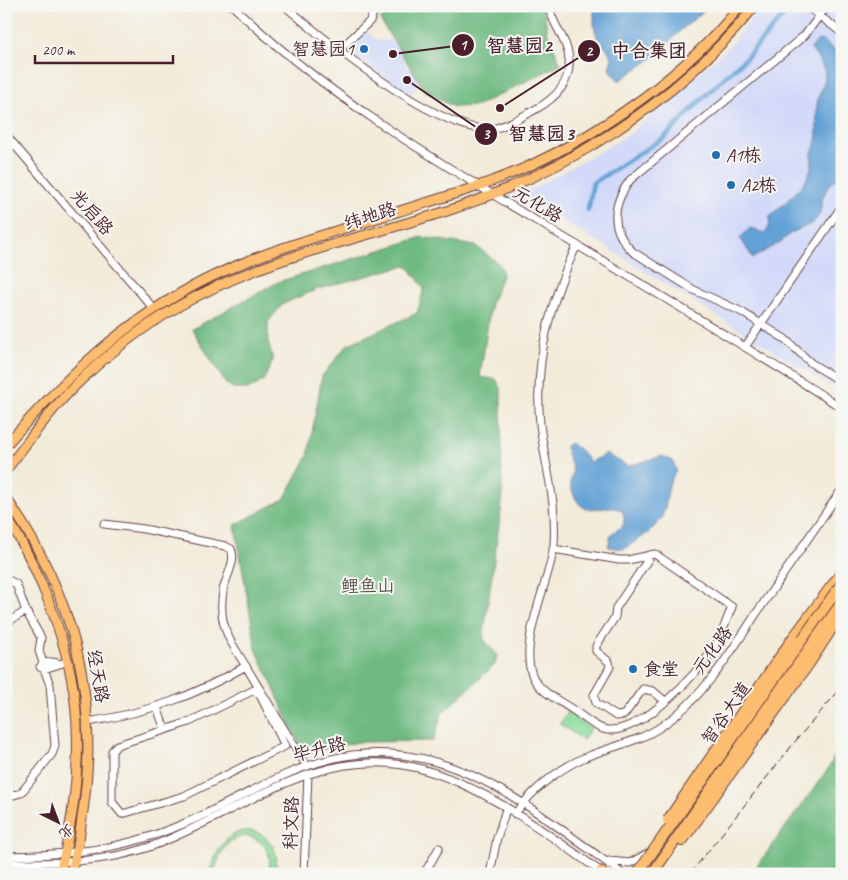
<svg xmlns="http://www.w3.org/2000/svg" width="848" height="880" viewBox="0 0 848 880" font-family="Caveat,'LXGW WenKai TC',sans-serif">
<style>
.built{fill:#d2d9f9}
.green{fill:#89da99;stroke:#6a7c62}
.forest{fill:#6eba81;stroke:#5c6c56}
.water{fill:#64a2d6;stroke:#576080}
.lines{fill:none;stroke-linecap:round;stroke-linejoin:round}
.canal{stroke:#64a2d6;stroke-width:5}
.minor-casing{stroke:#633e45;stroke-width:9}
.major-casing{stroke:#633e45;stroke-width:11}
.highway-casing{stroke:#633e45;stroke-width:12}
.minor{stroke:#fff;stroke-width:7}
.major{stroke:#fcbd6f;stroke-width:9}
.highway{stroke:#fcbd6f;stroke-width:10}
.rail{stroke:#4a1f2b;stroke-width:1;stroke-dasharray:8 4;stroke-linecap:butt}
.highway-bridge-casing{stroke:#633e45;stroke-width:12;stroke-linecap:butt}
.highway-bridge{stroke:#fcbd6f;stroke-width:10}
.poi-dot{fill:#1f6fb2;stroke:#f6f6f2;stroke-width:2}
.labels{text-anchor:middle;dominant-baseline:central;stroke-width:4;stroke-linejoin:round;paint-order:stroke}
.poi-label{font-size:18px;fill:#4a1f2b;stroke:#f6f6f2;text-anchor:start}
.street-label{font-size:18px;fill:#4a1f2b;stroke:#f6f6f2}
.park-label{font-size:18px;fill:#5d574c;stroke:#f6f6f2}
.leader{fill:none;stroke:#4a1f2b;stroke-width:2}
.callout-dot{fill:#4a1f2b;stroke:#f6f6f2;stroke-width:2}
.mark-label{font-size:15px;text-anchor:middle;font-weight:bold;fill:#fff}
.callout-label{font-size:19px;text-anchor:middle;font-weight:bold;fill:#4a1f2b;stroke:#f6f6f2;stroke-width:4;stroke-linejoin:round;paint-order:stroke}
</style>
<rect width="100%" height="100%" fill="#f6f6f2"/>
<filter id="ink" filterUnits="userSpaceOnUse"><feTurbulence type="fractalNoise" baseFrequency=".02" numOctaves="2"/><feDisplacementMap in="SourceGraphic" scale="10" xChannelSelector="R" yChannelSelector="G"/><feConvolveMatrix kernelMatrix="1 2 1 2 8 2 1 2 1" color-interpolation-filters="sRGB"/></filter>
<filter id="wash" filterUnits="userSpaceOnUse"><feTurbulence type="fractalNoise" baseFrequency=".0096" numOctaves="4" result="noise"/><feDisplacementMap in="SourceGraphic" scale="20" xChannelSelector="R" yChannelSelector="G"/><feGaussianBlur stdDeviation="1.12" result="paint"/><feColorMatrix in="noise" values="0 0 0 0 0 0 0 0 0 0 0 0 0 0 0 0 0 1.4 0 .05"/><feComposite in="paint" operator="in"/></filter>
<g filter="url(#wash)">
<rect width="100%" height="100%" fill="#f2ebd9"/>
<path class="built" d="M761 6H842V393L522 195 627 136 730 46Z
M363 30 378 41 388 40 401 48 405 66 422 78 411 94 345 50 348 44Z"/>
<path class="green" d="M567 712 591 728 583 740 560 724Z
M253 831C272 837 281 855 274 874H267C278 850 252 825 230 842 221 849 217 864 213 874H208C217 853 225 828 253 831Z"/>
<path class="forest" d="M394 6H543L548 34 561 64 477 106 454 107 426 92 380 20Z
M422 237 476 246 498 263 502 269V276L491 303 480 377 496 379 501 389 502 504 483 638 497 655 495 665 442 713 433 741 359 742 303 753 256 649 235 525 284 499 308 456 322 376 347 345 417 313 424 288 407 265 318 289 283 304 268 322V341L273 360 264 380 250 389H236L226 384 192 329 278 282Z
M842 743V874H751L828 769Z"/>
<path class="water" d="M594 6H710L681 30 657 55 619 81 609 68 612 58 606 47 599 44 594 26Z
M818 40 823 41 842 57V175L828 186 822 200 820 214 813 223 791 233 782 241 753 258 740 238 750 228 764 233 769 228 770 216C785 203 818 177 811 155 821 134 815 125 817 104 818 95 826 83 825 74 823 64 817 57 811 49Z
M570 443 580 450 590 462 606 454 628 466 662 456 673 461 676 470 669 485 665 508 661 520 648 533 624 549 608 547 611 534 623 526C631 496 594 514 583 507 576 503 569 487 571 479 571 478 573 473 573 472 572 463 565 455 566 446Z"/>
<g class="lines">
<path class="canal" d="M588 210 593 183 665 137 708 93 746 58 792 6"/>
</g>
</g>
<g filter="url(#ink)">
<g class="lines">
<defs>
<path id="minor" d="M233 6C322 93 430 157 535 220 638 282 741 343 842 408
M285 6C324 40 439 133 491 129 506 127 523 116 536 109 556 98 571 83 569 59 568 40 552 25 549 6
M807 6 842 33
M827 6 805 35 630 180C612 205 609 229 633 252L694 290 740 311 785 339 811 363 842 382
M339 50 370 21 376 6
M6 135 154 309
M745 347 842 206
M104 524 144 529 225 546 231 549C237 561 225 578 223 591 220 610 222 625 231 642L306 765
M553 549 619 560H628L655 554 732 607C726 620 722 636 714 648 696 675 644 731 609 730 597 730 583 716 573 710 560 701 540 692 533 677 517 642 551 580 554 544 557 499 545 467 540 424 534 362 550 301 577 245
M651 555 616 608 615 617 596 646V651L609 662 610 667 594 695 596 703 616 716 624 715 643 689 653 691 666 702
M6 579 16 584 26 611 41 638 39 651 43 663
M6 623 26 611
M58 663C51 661 45 661 40 667L44 669 69 661
M157 707 165 730 117 745 112 751V802L122 814 184 796 285 746 260 695 254 690 189 722 165 730
M88 722C150 712 192 697 246 666
M6 791 14 795 21 793 52 754 55 746 50 685 44 669
M515 814C531 791 556 771 581 759 608 747 637 743 662 726 703 698 729 655 756 614 785 572 813 531 842 489
M6 856C55 855 101 852 148 837 253 804 315 728 436 762 505 782 565 833 623 874
M609 861 630 863 650 852
M6 863C55 863 106 863 152 846 235 816 310 749 403 765 472 776 548 834 604 874
M304 874 308 774
M424 874 439 848
M490 874 497 838 506 809"/>
<path id="major" d="M6 445C67 376 121 323 203 281 264 250 332 233 397 212 441 198 487 185 529 166 605 131 687 73 740 6
M6 470C29 441 49 411 75 386 106 355 141 328 179 306 262 258 356 240 447 211 566 172 675 104 755 6
M6 498C73 594 100 695 83 811 80 832 78 854 70 874
M6 517C23 541 35 568 46 595 77 671 84 733 72 814 68 835 66 855 59 874
M601 871 603 874"/>
<path id="highway" d="M793 638 842 572
M682 841 808 665 842 613
M652 874 842 599"/>
</defs>
<use href="#minor" class="minor-casing"/>
<use href="#major" class="major-casing"/>
<use href="#highway" class="highway-casing"/>
<use href="#minor" class="minor"/>
<use href="#major" class="major"/>
<use href="#highway" class="highway"/>
<path class="rail" d="M690 874 798 738 842 687"/>
<defs>
<path id="highway-bridge" d="M668 820 793 638
M637 874 842 583"/>
</defs>
<use href="#highway-bridge" class="highway-bridge-casing"/>
<use href="#highway-bridge" class="highway-bridge"/>
</g>
</g>
<g class="poi-dot">
<circle cx="364" cy="49" r="5"/>
<circle cx="716" cy="155" r="5"/>
<circle cx="731" cy="185" r="5"/>
<circle cx="633" cy="669" r="5"/>
</g>
<g class="labels">
<g class="poi-label">
<text x="354" y="49" text-anchor="end">智慧园1</text>
<text x="726" y="155">A1栋</text>
<text x="741" y="185">A2栋</text>
<text x="643" y="669">食堂</text>
</g>
<g class="street-label">
<text transform="translate(538 204) rotate(31)">元化路</text>
<text transform="translate(92 212) rotate(49)">光启路</text>
<text transform="translate(370 216) rotate(-17)">纬地路</text>
<text transform="translate(712 650) rotate(-54)">元化路</text>
<text transform="translate(98 676) rotate(80)">经天路</text>
<text transform="translate(726 713) rotate(-55)">智谷大道</text>
<text transform="translate(319 749) rotate(-14)">毕升路</text>
<text transform="translate(291 823) rotate(-88)">科文路</text>
</g>
<g class="park-label">
<text x="368" y="586">鲤鱼山</text>
</g>
</g>
<path class="leader" d="M393 54L463 45M500 108L589 51M407 80L486 134"/>
<g class="callout-dot">
<circle cx="393" cy="54" r="5"/>
<circle cx="500" cy="108" r="5"/>
<circle cx="407" cy="80" r="5"/>
<circle cx="463" cy="45" r="12"/>
<circle cx="589" cy="51" r="12"/>
<circle cx="486" cy="134" r="12"/>
</g>
<g class="mark-label">
<text x="463" y="50">1</text>
<text x="589" y="56">2</text>
<text x="486" y="139">3</text>
</g>
<g class="callout-label">
<text x="519" y="52">智慧园2</text>
<text x="649" y="57">中合集团</text>
<text x="541" y="140">智慧园3</text>
</g>
<rect width="848" height="880" fill="none" stroke="#f6f6f2" stroke-width="25"/>
<g transform="translate(58 822) rotate(138)" stroke="#f6f6f2" stroke-width="4" paint-order="stroke">
<path d="M0-4L9 19L0 12L-9 19Z" fill="#4a1f2b"/>
<text y="-8" font-size="14" font-weight="bold" text-anchor="middle" fill="#4a1f2b">北</text>
</g>
<path d="M35 55v8h138v-8" fill="none" stroke="#4a1f2b" stroke-width="2.5"/>
<text x="42" y="55" font-size="15" fill="#4a1f2b" stroke="#f6f6f2" stroke-width="4" paint-order="stroke">200 m</text>
</svg>
